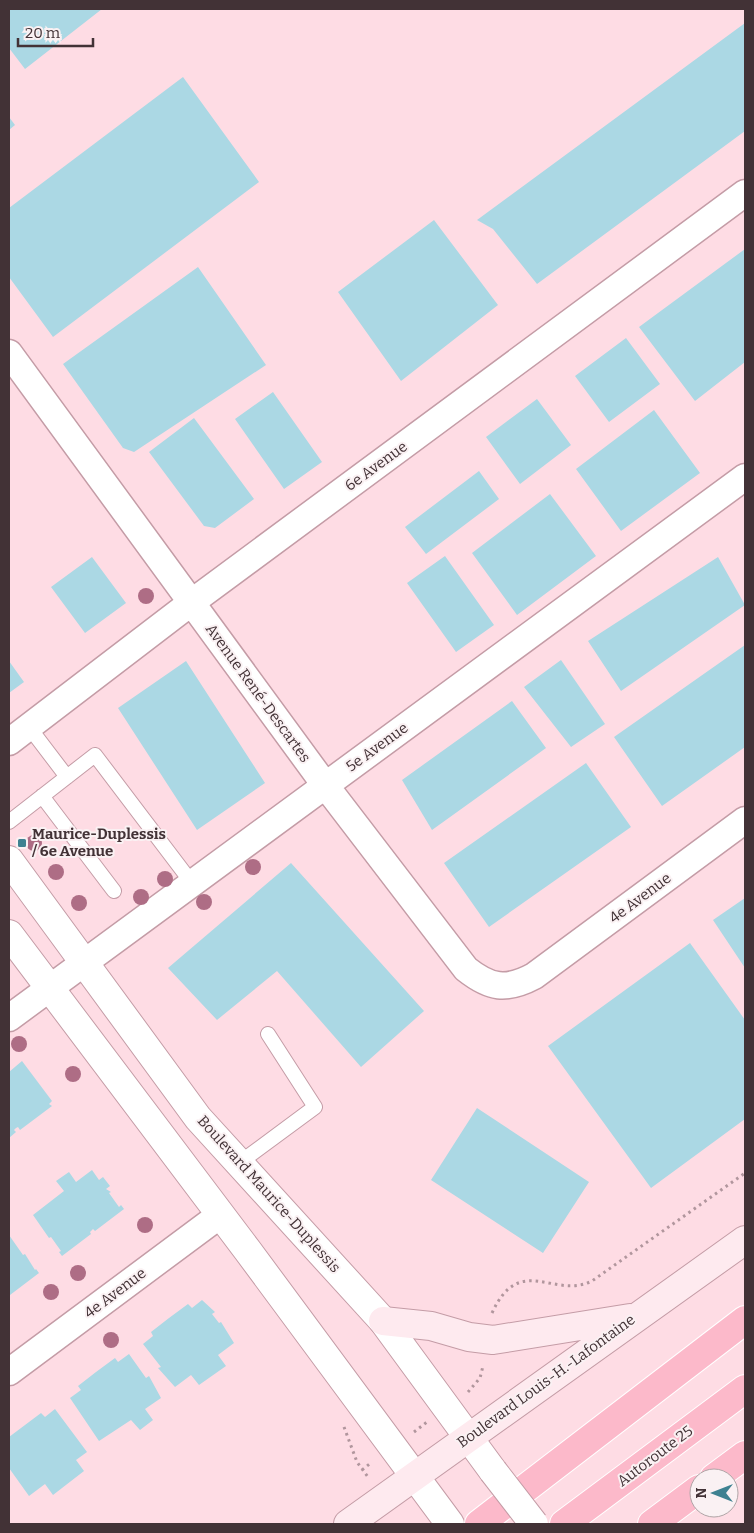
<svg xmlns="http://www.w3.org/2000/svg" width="754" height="1533" viewBox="0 0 754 1533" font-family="Bitter,serif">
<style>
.building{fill:#abd8e4}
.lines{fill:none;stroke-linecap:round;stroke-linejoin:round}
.service-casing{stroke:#c49ca6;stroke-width:16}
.minor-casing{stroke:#c49ca6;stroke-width:29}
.tertiary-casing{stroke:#c49ca6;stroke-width:30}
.secondary-casing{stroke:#c49ca6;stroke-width:30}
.motorway-casing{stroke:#fff;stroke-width:30}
.path{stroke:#b1969d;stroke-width:3;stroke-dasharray:2.5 4;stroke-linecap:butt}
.service{stroke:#fff;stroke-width:14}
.minor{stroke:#fff;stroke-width:26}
.tertiary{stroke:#fff;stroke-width:28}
.secondary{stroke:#feeaef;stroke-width:28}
.motorway{stroke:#fcb9ca;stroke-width:28}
.tertiary-bridge-casing{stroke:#c49ca6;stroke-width:30;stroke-linecap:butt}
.tertiary-bridge{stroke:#fff;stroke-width:28}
.tree{fill:#ae6d85}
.poi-dot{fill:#3e8191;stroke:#faf1f3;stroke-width:2}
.labels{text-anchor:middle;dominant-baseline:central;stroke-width:4;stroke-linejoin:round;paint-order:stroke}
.street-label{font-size:15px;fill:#423236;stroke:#faf1f3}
.poi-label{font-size:15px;font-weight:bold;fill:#423236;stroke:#faf1f3;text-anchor:start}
</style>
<rect width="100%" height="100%" fill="#fedce4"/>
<path class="building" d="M9 9H102L25 69 9 48Z
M745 23V131L537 284 493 229 477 220Z
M183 77 259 182 53 337 9 277V208Z
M9 117 15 125 9 130Z
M434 220 498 305 401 381 338 292Z
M745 249V362L695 401 639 327Z
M198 267 266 365 134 452 123 448 63 364Z
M626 338 660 384 609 422 575 376Z
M273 392 322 462 284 489 235 419Z
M537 399 571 445 520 484 486 437Z
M654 410 700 473 621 531 576 469Z
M194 418 254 499 215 528 204 526 149 452Z
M479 471 499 499 426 554 405 527Z
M550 494 596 556 517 615 472 553Z
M445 556 494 625 456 652 407 583Z
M92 557 126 603 85 633 51 587Z
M718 557 745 605 621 691 588 641Z
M745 645V747L662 806 614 737Z
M561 660 605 724 571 747 524 687Z
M9 661 24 682 9 693Z
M186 661 265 783 197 830 118 708Z
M512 701 546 748 432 830 402 780Z
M586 763 631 827 489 927 444 863Z
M291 863 424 1011 361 1067 277 971 217 1020 168 968Z
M745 898V968L713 920Z
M690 943 745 1020V1119L651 1188 548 1046Z
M22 1061 52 1101 49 1104 52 1106 20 1130 18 1127 16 1128 14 1130 16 1132 9 1138V1072Z
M477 1108 589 1182 543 1253 431 1180Z
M92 1170 99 1180 103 1177 110 1186 106 1189 111 1192 109 1193 119 1207 121 1205 124 1209 95 1231 93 1229 90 1232 91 1234 62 1256 59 1252 61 1251 51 1237 49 1238 33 1215 64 1191 56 1181 69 1172 76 1182Z
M9 1235 23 1255 25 1254 35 1270 36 1269 39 1273 10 1295Z
M202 1300 215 1312 212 1314 219 1323 221 1322 234 1343 218 1355 226 1366 199 1385 191 1375 175 1387 158 1368 161 1367 143 1344 153 1336 151 1332 169 1318 188 1304 192 1308Z
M129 1354 146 1378 149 1376 161 1398 145 1409 153 1420 140 1430 131 1420 99 1441 70 1398 81 1390 78 1386 96 1372 115 1358 118 1362Z
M55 1409 87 1452 76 1460 84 1471 53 1495 45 1484 29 1496 9 1468V1437L41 1413 45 1417Z"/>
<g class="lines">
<defs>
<path id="service" d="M29 727 67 777
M42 796 114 891
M9 822 95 755 192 883
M238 1164 315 1107 268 1034"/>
<path id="minor" d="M9 353 325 785 466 969C490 988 506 991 534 976L745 820
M9 742 192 602 745 193
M9 1018 745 477
M9 1372 220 1215"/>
<path id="tertiary" d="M9 860 198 1118 383 1321 493 1471
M9 934 248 1251 450 1524"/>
<path id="secondary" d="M383 1321 431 1326 469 1337 493 1340 630 1318
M348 1524 745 1240"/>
<path id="motorway" d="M714 1478 745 1455
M479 1524 745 1320
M564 1524 745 1389
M652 1524 699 1489"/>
</defs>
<use href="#service" class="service-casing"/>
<use href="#minor" class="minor-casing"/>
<use href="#tertiary" class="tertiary-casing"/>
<use href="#secondary" class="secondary-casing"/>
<use href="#motorway" class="motorway-casing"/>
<path class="path" d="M492 1313C520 1252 554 1300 592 1281L745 1173
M468 1392 480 1378 483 1366
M344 1427 357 1462 368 1477
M414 1432 427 1422
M362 1470 372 1462"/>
<use href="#service" class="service"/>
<use href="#minor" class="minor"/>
<use href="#tertiary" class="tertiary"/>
<use href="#secondary" class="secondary"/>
<use href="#motorway" class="motorway"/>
<defs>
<path id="tertiary-bridge" d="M493 1471 534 1524"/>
</defs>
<use href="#tertiary-bridge" class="tertiary-bridge-casing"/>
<use href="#tertiary-bridge" class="tertiary-bridge"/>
</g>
<g class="tree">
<circle cx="146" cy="596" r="8"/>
<circle cx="34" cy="843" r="8"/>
<circle cx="253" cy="867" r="8"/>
<circle cx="56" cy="872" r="8"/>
<circle cx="165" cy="879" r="8"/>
<circle cx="141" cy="897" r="8"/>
<circle cx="204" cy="902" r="8"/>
<circle cx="79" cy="903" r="8"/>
<circle cx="19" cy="1044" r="8"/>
<circle cx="73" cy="1074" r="8"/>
<circle cx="145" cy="1225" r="8"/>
<circle cx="78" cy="1273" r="8"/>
<circle cx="51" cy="1292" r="8"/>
<circle cx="111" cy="1340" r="8"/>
</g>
<rect class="poi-dot" x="17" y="838" width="10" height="10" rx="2.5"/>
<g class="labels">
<g class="street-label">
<text transform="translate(376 466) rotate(-36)">6e Avenue</text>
<text transform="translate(258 693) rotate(54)">Avenue René-Descartes</text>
<text transform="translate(377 747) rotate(-36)">5e Avenue</text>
<text transform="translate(640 898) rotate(-37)">4e Avenue</text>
<text transform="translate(269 1194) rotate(48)">Boulevard Maurice-Duplessis</text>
<text transform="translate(115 1293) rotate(-37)">4e Avenue</text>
<text transform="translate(546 1381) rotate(-36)">Boulevard Louis-H.-Lafontaine</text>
<text transform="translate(655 1456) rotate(-37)">Autoroute 25</text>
</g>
<g class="poi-label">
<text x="32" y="834">Maurice-Duplessis<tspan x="32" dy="17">/ 6e Avenue</tspan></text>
</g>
</g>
<rect width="754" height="1533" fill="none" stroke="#423236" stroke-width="20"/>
<g transform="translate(714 1493) rotate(270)"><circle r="24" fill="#faf1f3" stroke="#b0a5a7"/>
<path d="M0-4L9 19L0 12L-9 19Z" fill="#3e8191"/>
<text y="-8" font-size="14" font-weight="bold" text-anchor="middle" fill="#423236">N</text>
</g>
<path d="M18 38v8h75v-8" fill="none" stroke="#423236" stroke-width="2.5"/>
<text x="25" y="38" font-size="15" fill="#423236" stroke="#faf1f3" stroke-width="4" paint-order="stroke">20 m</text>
</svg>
